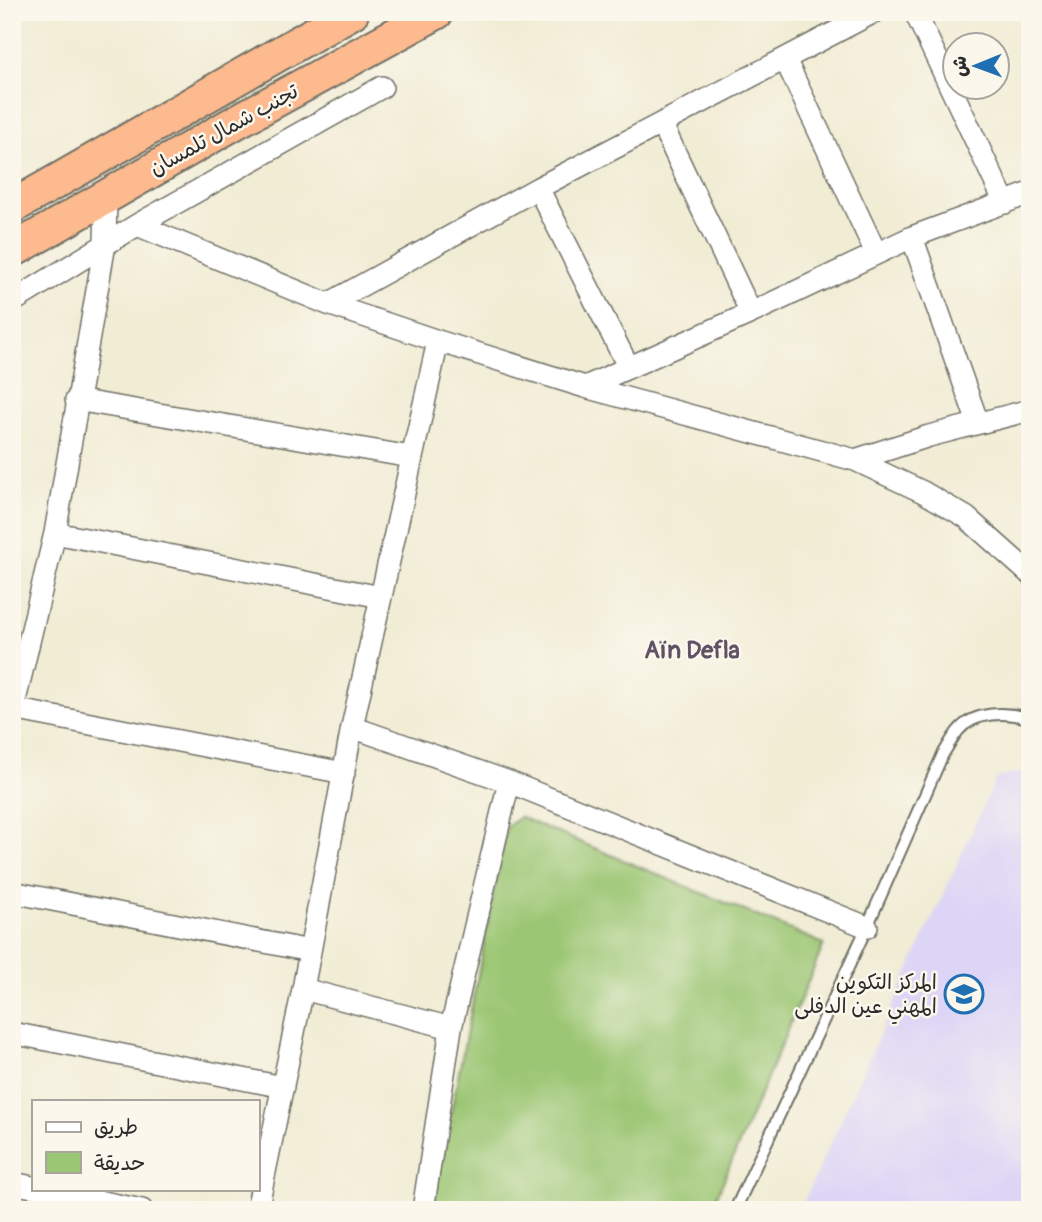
<svg xmlns="http://www.w3.org/2000/svg" width="1042" height="1222" viewBox="0 0 1042 1222" font-family="Pangolin,'Playpen Sans Arabic',sans-serif">
<style>
.built{fill:#ddd5f6}
.green{fill:#9bc673;stroke:#63784f;stroke-width:2}
.lines{fill:none;stroke-linecap:round;stroke-linejoin:round}
.service-casing{stroke:#706f66;stroke-width:14}
.minor-casing{stroke:#706f66;stroke-width:24}
.trunk-casing{stroke:#706f66;stroke-width:37}
.service{stroke:#fff;stroke-width:10}
.minor{stroke:#fff;stroke-width:21}
.trunk{stroke:#fcba8e;stroke-width:33}
.labels{text-anchor:middle;dominant-baseline:central;stroke-width:5;stroke-linejoin:round;paint-order:stroke}
.street-label{font-size:21px;fill:#2b2b2b;stroke:#fbf7ec}
.poi-label{font-size:21px;fill:#2b2b2b;stroke:#fbf7ec;text-anchor:end}
.quarter-label{font-size:24px;font-weight:bold;fill:#5f5264;stroke:#fbf7ec}
</style>
<rect width="100%" height="100%" fill="#fbf7ec"/>
<filter id="ink" filterUnits="userSpaceOnUse"><feTurbulence type="fractalNoise" baseFrequency=".0143" numOctaves="2"/><feDisplacementMap in="SourceGraphic" scale="14" xChannelSelector="R" yChannelSelector="G"/><feConvolveMatrix kernelMatrix="1 2 1 2 8 2 1 2 1" color-interpolation-filters="sRGB"/></filter>
<filter id="wash" filterUnits="userSpaceOnUse"><feTurbulence type="fractalNoise" baseFrequency=".00686" numOctaves="4" result="noise"/><feDisplacementMap in="SourceGraphic" scale="28" xChannelSelector="R" yChannelSelector="G"/><feGaussianBlur stdDeviation="1.57" result="paint"/><feColorMatrix in="noise" values="0 0 0 0 0 0 0 0 0 0 0 0 0 0 0 0 0 1.4 0 .05"/><feComposite in="paint" operator="in"/></filter>
<g filter="url(#wash)">
<rect width="100%" height="100%" fill="#f1ecd4"/>
<path class="built" d="M1023 772 1030 775V1210H800L996 778Z"/>
<path class="green" d="M520 817 824 944 711 1210H432L507 826Z"/>
</g>
<g filter="url(#ink)">
<g class="lines">
<defs>
<path id="service" d="M735 1210 867 927 943 754C948 747 952 738 958 731 974 711 1007 711 1030 719"/>
<path id="minor" d="M915 12 1005 203
M785 59 876 253
M662 125 751 313
M538 188 628 366
M137 225 382 87
M912 237 978 423
M12 302 137 225 328 304 438 341 585 387 855 460 923 492 966 517 1030 574
M328 304 538 188 874 12
M585 387 751 313 912 237 1030 193
M76 400 411 457
M855 460 929 436 1030 410
M55 533 381 597
M13 709 344 773
M12 713 55 533 105 244 106 197
M352 727 509 782 867 927
M12 892 310 951
M303 989 451 1028
M12 1033 283 1087
M12 1183 33 1187
M40 1189 142 1210
M257 1210 303 989 352 727 438 341
M423 1210 451 1028 509 782"/>
<path id="trunk" d="M12 207 352 12
M12 251 236 122 437 12"/>
</defs>
<use href="#service" class="service-casing"/>
<use href="#minor" class="minor-casing"/>
<use href="#trunk" class="trunk-casing"/>
<use href="#service" class="service"/>
<use href="#minor" class="minor"/>
<use href="#trunk" class="trunk"/>
</g>
</g>
<defs>
<symbol id="university-ring" viewBox="-11 -11 22 22"><circle r="9.5" fill="#fbf7ec" stroke="#1f6fb2" stroke-width="1.5"/><path d="M0-5L7-2L0 1L-7-2ZM-4 1L0 2.5L4 1V4Q0 6-4 4Z" fill="#1f6fb2"/></symbol>
</defs>
<g fill-rule="evenodd">
<use href="#university-ring" x="942" y="972" width="44" height="44"/>
</g>
<g class="labels">
<g class="street-label">
<text transform="translate(224 130) rotate(-29)">تجنب شمال تلمسان</text>
</g>
<g class="poi-label">
<text x="937" y="982">المركز التكوين<tspan x="937" dy="24">المهني عين الدفلى</tspan></text>
</g>
<g class="quarter-label">
<text x="692" y="650">Aïn Defla</text>
</g>
</g>
<rect width="1042" height="1222" fill="none" stroke="#fbf7ec" stroke-width="42"/>
<rect x="32" y="1100" width="228" height="91" fill="#fbf7ec" stroke="#a8a59f" stroke-width="2"/>
<rect x="46" y="1122" width="35" height="10" fill="#ffffff" stroke="#a8a59f" stroke-width="2"/>
<text x="94" y="1134" font-size="21" fill="#2b2b2b">طريق</text>
<rect x="46" y="1152" width="35" height="21" fill="#9bc673" stroke="#a8a59f" stroke-width="2"/>
<text x="94" y="1170" font-size="21" fill="#2b2b2b">حديقة</text>
<g transform="translate(976 66) rotate(269)"><circle r="33" fill="#fbf7ec" stroke="#a8a59f" stroke-width="2"/>
<path d="M0-5L12 26L0 18L-12 26Z" fill="#1f6fb2"/>
<text y="-10" font-size="19" font-weight="bold" text-anchor="middle" fill="#2b2b2b">ش</text>
</g>
</svg>
